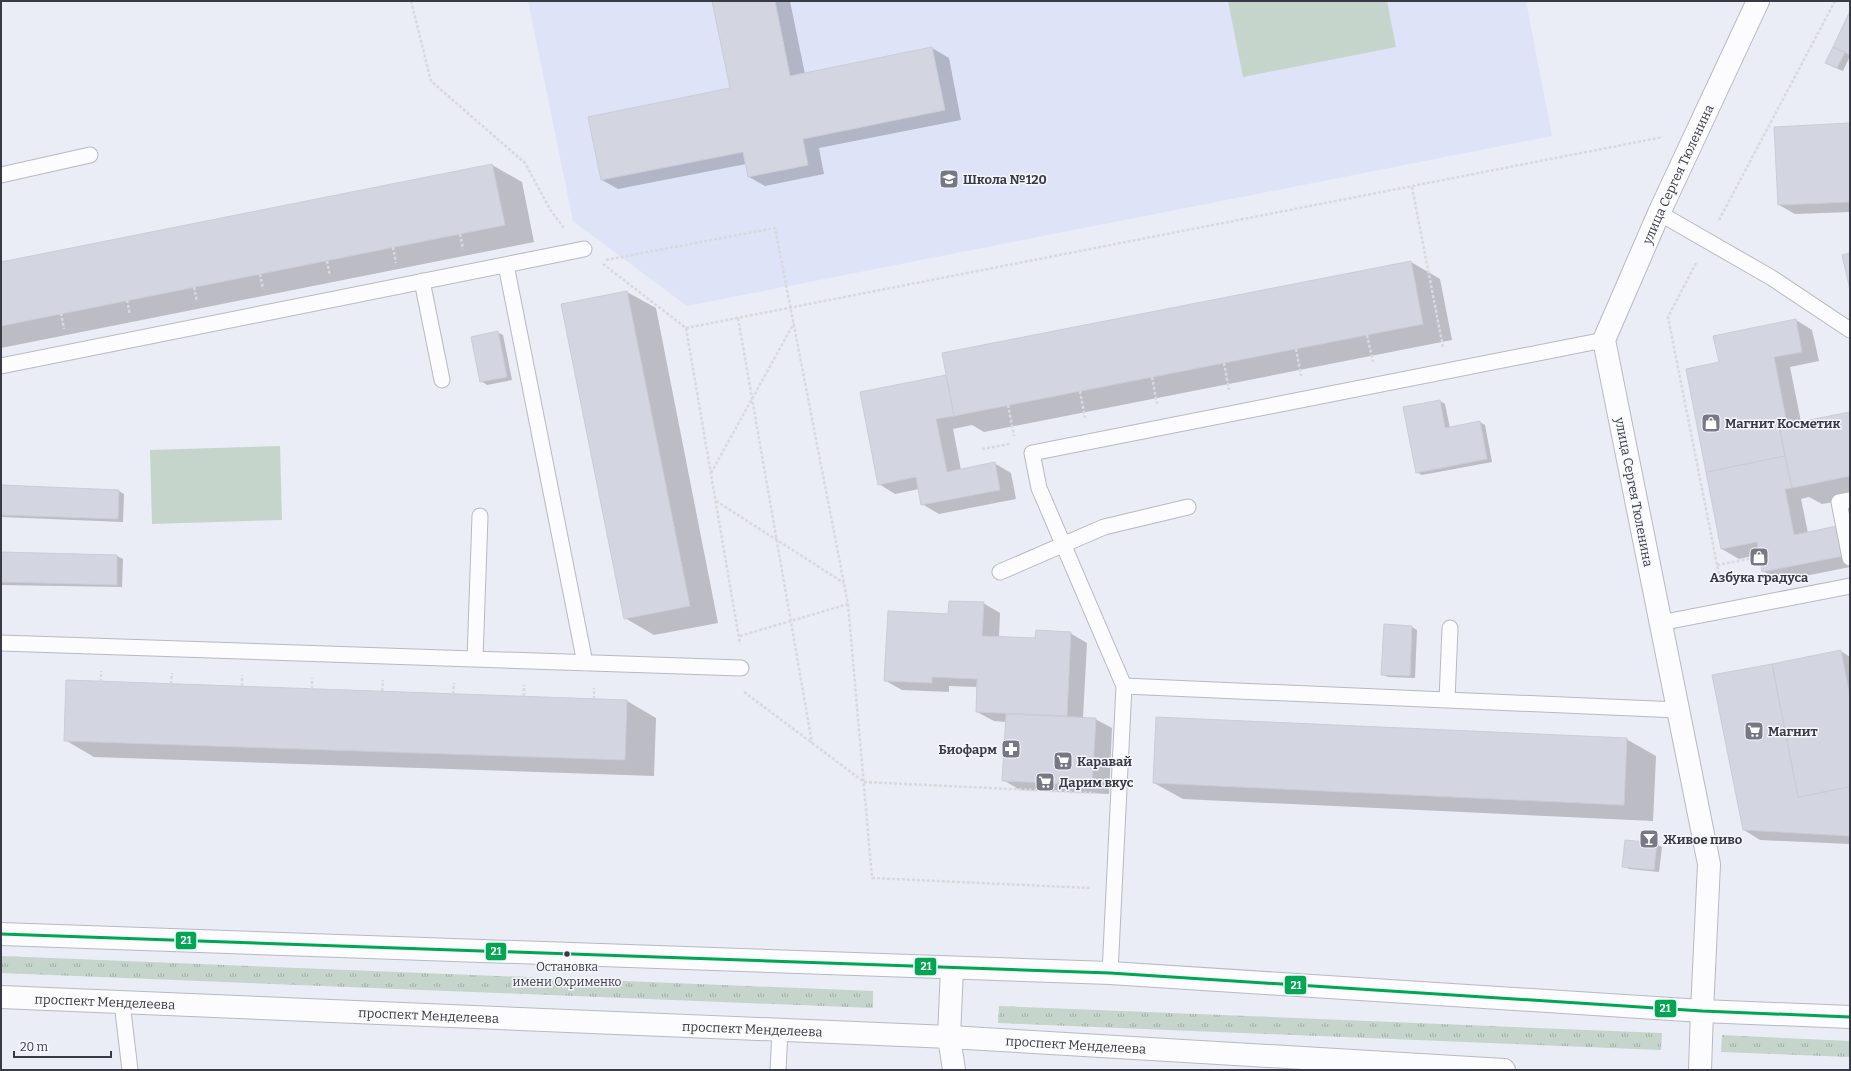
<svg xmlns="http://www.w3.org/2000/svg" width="1851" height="1071" viewBox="0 0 1851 1071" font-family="Bitter,serif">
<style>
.built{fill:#dee3f8}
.grass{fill:url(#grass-tufts)}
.pitch{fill:#c5d5cb}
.shadow{fill:#0003}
.building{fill:#d3d5e0;stroke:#caccd6}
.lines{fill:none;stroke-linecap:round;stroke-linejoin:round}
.lane-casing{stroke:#b7b9c3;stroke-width:17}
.street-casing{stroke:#b7b9c3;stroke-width:24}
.secondary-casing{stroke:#b7b9c3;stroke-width:24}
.path{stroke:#d8d9dc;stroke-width:2.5;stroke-dasharray:3 2;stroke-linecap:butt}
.lane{stroke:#fcfcfe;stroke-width:15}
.street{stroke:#fcfcfe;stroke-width:22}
.secondary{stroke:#fcfcfe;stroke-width:22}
.bus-1-casing{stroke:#f6f7fd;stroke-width:6}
.bus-1{stroke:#00a651;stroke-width:3}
.bus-dot{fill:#383a46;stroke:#f6f7fd;stroke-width:1.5}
.labels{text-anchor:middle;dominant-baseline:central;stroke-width:3;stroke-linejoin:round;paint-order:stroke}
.bus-label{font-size:12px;fill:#383a46;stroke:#f6f7fd}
.street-label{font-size:13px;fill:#383a46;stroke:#f6f7fd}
.poi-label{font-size:13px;font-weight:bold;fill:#383a46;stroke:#f6f7fd;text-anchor:start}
.line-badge{stroke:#f6f7fd;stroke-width:1.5}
.badge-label{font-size:11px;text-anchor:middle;font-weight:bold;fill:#fff}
</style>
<defs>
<pattern id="grass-tufts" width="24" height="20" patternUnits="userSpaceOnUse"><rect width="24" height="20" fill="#c5d5cb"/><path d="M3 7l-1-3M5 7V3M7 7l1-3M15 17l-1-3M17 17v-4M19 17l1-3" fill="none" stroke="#a1aea7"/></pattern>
</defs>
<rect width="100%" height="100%" fill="#eaecf6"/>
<path class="built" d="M528 1H1526L1552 136 687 306 573 221Z"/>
<path class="grass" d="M1 956 873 991V1008L1 973Z
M999 1006 1662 1033 1661 1050 998 1023Z
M1722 1035 1850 1041V1057L1721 1052Z"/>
<path class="pitch" d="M1228 1H1387L1396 47 1243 77Z
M280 446 282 520 152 524 150 450Z"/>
<path class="shadow" d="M713 1H790L805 74 932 48 949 58 961 120 819 148 824 174 765 186 749 177 746 164 618 189 602 180 731 89Z
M1850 13V56L1843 71 1831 66Z
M1850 124V212L1795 214 1779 205Z
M492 165 522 182 534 242 1 348V263Z
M1411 262 1440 279 1452 340 984 432 972 425 953 429 961 470 994 463 1011 473 1016 499 939 514 922 504 919 489 895 494 879 484 946 376 948 377Z
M627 292 656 308 718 623 654 635 625 618Z
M1796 320 1812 330 1819 361 1790 367 1801 422 1850 413V499L1822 504 1809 497 1801 499 1808 533 1850 534V567L1780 581 1763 571 1760 554 1739 559 1722 549 1687 370 1720 363Z
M497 332 503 335 512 380 487 385 481 381Z
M1440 401 1445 404 1450 428 1480 422 1485 425 1492 462 1422 475 1416 472Z
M1 486 119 491 124 494 123 522 1 517Z
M1 553 117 556 123 559 122 587 1 585Z
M983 603 1000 613 999 638 1036 639 1070 633 1087 643 1083 718 1095 719 1112 728 1109 794 1020 790 1003 780 1006 722 994 721 977 712 978 687 949 686V692L902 690 886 681 949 615Z
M1412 627 1417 630 1415 678 1388 677 1382 674Z
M1841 651 1850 657V844L1760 840 1744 830Z
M67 681 627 701 656 718 654 776 94 757 65 740Z
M1626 739 1656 756 1653 821 1183 799 1154 783Z
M1656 844 1662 847 1659 872 1629 869 1624 866Z"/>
<path class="building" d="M712 1H775L790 76 932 47 945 110 803 139 808 165 748 177 743 152 601 180 588 117 730 88Z
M1850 11V55L1833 47Z
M1833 47 1845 52 1837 68 1825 63Z
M1850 123V202L1778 205 1774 127Z
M492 164 505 225 1 326V262Z
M1850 253V290L1842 255Z
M1411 261 1423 324 954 416 942 353Z
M627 291 690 606 624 619 561 304Z
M1796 319 1802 352 1774 357 1787 424 1779 426 1785 456 1706 472 1686 369 1719 362 1713 336Z
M498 331 507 377 480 382 471 337Z
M946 375 954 416 936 419 947 472 995 462 1000 490 921 505 916 477 878 485 860 392Z
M1440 400 1445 428 1480 421 1487 459 1416 473 1403 407Z
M1850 412V476L1792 488 1779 426Z
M1785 456 1792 488 1785 489 1794 535 1837 526 1843 556 1762 572 1757 542 1721 549 1706 472Z
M1 485 119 490 118 519 1 515Z
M1 552 117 555V585L1 582Z
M949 601 984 602 982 636 1035 638 1036 630 1071 632 1067 716 976 712 977 679 932 677V683L884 681 888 611 948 614Z
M1384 624 1412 626 1410 676 1381 675Z
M1841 650 1850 697V787L1798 797 1772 664Z
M1772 664 1798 797 1850 787V836L1743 830 1712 675Z
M66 680 627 700 625 760 64 741Z
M1006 714 1096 718 1092 785 1002 781Z
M1156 717 1627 738 1624 805 1153 783Z
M1625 840 1657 843 1654 870 1622 867Z"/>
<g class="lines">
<defs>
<path id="lane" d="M1 175 90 155
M1659 213 1772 278 1850 330
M506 265 585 663
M422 281 442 380
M1 366 584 249
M1850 500 1839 502 1850 558
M1000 572 1104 527 1188 507
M1660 623 1850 586
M1 643 741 668
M475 659 480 516
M1124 686 1678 710
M1447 700 1450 628
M1110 973 1124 686 1039 488 1032 453 1604 340
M122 1003 130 1070
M778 1070 780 1030"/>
<g id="street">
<path id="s1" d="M1702 1011 1709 864 1604 340 1659 213 1758 1"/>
</g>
<g id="secondary">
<path d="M1 934 1110 973 1702 1011 1850 1017"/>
<path d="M952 968 949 1037 954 1070"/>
<path id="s2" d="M1 997 949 1037 1504 1070"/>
<path d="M1700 1070 1702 1011"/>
</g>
</defs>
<use href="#lane" class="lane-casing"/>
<use href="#street" class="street-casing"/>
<use href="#secondary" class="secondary-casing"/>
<path class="path" d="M411 1 431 81 525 163 551 211 564 228
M1412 187 1443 347
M1719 220 1835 1
M460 234 463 249
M393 247 396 263
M606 260 775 228 848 604 872 878 1090 888
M327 261 330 276
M1696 263 1668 317 1721 585
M603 264 686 328 740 644
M260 274 263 289
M194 287 197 302
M127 300 130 315
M61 313 64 329
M738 318 812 743
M686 328 1663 137
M1367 335 1373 362
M1296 349 1301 376
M1224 363 1229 390
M1152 377 1157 404
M1080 391 1085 418
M1008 405 1014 436
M982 449 1010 444
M711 473 794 323
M716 501 844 583
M1717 565 1759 557
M740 636 848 604
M101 682V671
M171 684 172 673
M242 686V675
M312 689V678
M382 691 383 680
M744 692 864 782 1095 793
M453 694 454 683
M524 696V685
M594 699V688"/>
<use href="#lane" class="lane"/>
<use href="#street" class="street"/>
<use href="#secondary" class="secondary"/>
<defs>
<path id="bus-1" d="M1 934 1110 973 1702 1011 1850 1017"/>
</defs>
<use href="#bus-1" class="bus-1-casing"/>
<use href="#bus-1" class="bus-1"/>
</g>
<defs>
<symbol id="school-square" viewBox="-11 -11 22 22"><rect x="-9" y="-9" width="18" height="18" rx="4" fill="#767884" stroke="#f6f7fd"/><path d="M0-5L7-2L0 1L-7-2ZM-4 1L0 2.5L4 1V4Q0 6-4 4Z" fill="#fff"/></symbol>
<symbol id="shop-square" viewBox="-11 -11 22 22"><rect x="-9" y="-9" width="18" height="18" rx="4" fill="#767884" stroke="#f6f7fd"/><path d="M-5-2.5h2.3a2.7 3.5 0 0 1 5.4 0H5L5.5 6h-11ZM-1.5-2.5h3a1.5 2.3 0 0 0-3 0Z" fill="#fff"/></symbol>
<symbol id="supermarket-square" viewBox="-11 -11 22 22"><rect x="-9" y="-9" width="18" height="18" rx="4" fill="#767884" stroke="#f6f7fd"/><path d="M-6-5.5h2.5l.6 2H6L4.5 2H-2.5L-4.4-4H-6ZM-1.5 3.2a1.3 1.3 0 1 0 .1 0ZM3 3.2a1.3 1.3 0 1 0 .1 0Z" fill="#fff"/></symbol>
<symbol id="pharmacy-square" viewBox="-11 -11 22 22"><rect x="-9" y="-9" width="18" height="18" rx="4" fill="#767884" stroke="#f6f7fd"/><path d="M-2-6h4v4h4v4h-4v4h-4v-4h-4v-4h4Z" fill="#fff"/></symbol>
<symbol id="bar-square" viewBox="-11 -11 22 22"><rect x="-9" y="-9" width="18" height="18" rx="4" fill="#767884" stroke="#f6f7fd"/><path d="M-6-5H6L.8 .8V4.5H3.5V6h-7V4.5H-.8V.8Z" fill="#fff"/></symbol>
</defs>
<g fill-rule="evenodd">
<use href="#school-square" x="938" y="168" width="22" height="22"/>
<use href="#shop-square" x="1700" y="412" width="22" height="22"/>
<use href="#shop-square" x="1748" y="546" width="22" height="22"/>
<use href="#supermarket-square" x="1743" y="720" width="22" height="22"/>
<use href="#pharmacy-square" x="1000" y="738" width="22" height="22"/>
<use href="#supermarket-square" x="1052" y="750" width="22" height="22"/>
<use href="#supermarket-square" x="1034" y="771" width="22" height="22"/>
<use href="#bar-square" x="1638" y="828" width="22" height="22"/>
</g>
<circle class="bus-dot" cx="567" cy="954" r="3.5"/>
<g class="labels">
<g class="bus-label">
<text x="567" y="967">Остановка<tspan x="567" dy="15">имени Охрименко</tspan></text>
</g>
<g class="street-label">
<text stroke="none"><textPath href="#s1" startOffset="863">улица Сергея Тюленина</textPath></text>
<text transform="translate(1634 492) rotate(79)">улица Сергея Тюленина</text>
<text stroke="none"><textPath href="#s2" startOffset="104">проспект Менделеева</textPath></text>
<text stroke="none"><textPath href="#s2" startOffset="428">проспект Менделеева</textPath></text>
<text stroke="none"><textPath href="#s2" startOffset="752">проспект Менделеева</textPath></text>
<text stroke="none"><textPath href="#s2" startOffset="1076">проспект Менделеева</textPath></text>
</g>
<g class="poi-label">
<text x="963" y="179">Школа №120</text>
<text x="1725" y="423">Магнит Косметик</text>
<text x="1759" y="577" text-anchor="middle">Азбука градуса</text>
<text x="1768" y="731">Магнит</text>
<text x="997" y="749" text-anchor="end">Биофарм</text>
<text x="1077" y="761">Каравай</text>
<text x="1059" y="782">Дарим вкус</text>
<text x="1663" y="839">Живое пиво</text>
</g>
</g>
<g class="line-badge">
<rect x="175" y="931" width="22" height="19" rx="4" fill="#00a651"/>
<rect x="485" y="942" width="22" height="19" rx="4" fill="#00a651"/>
<rect x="914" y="957" width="23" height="19" rx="4" fill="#00a651"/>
<rect x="1284" y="975" width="23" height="20" rx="4" fill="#00a651"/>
<rect x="1654" y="999" width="23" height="19" rx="4" fill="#00a651"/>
</g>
<g class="badge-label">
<text x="186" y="944">21</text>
<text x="496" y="955">21</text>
<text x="926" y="970">21</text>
<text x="1296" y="989">21</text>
<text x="1665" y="1012">21</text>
</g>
<rect width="1851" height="1071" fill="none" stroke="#383a46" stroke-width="4"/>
<path d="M14 1051v6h97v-6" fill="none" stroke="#383a46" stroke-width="2"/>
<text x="20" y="1051" font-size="12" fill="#383a46" stroke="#f6f7fd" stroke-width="3" paint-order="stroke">20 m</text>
</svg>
